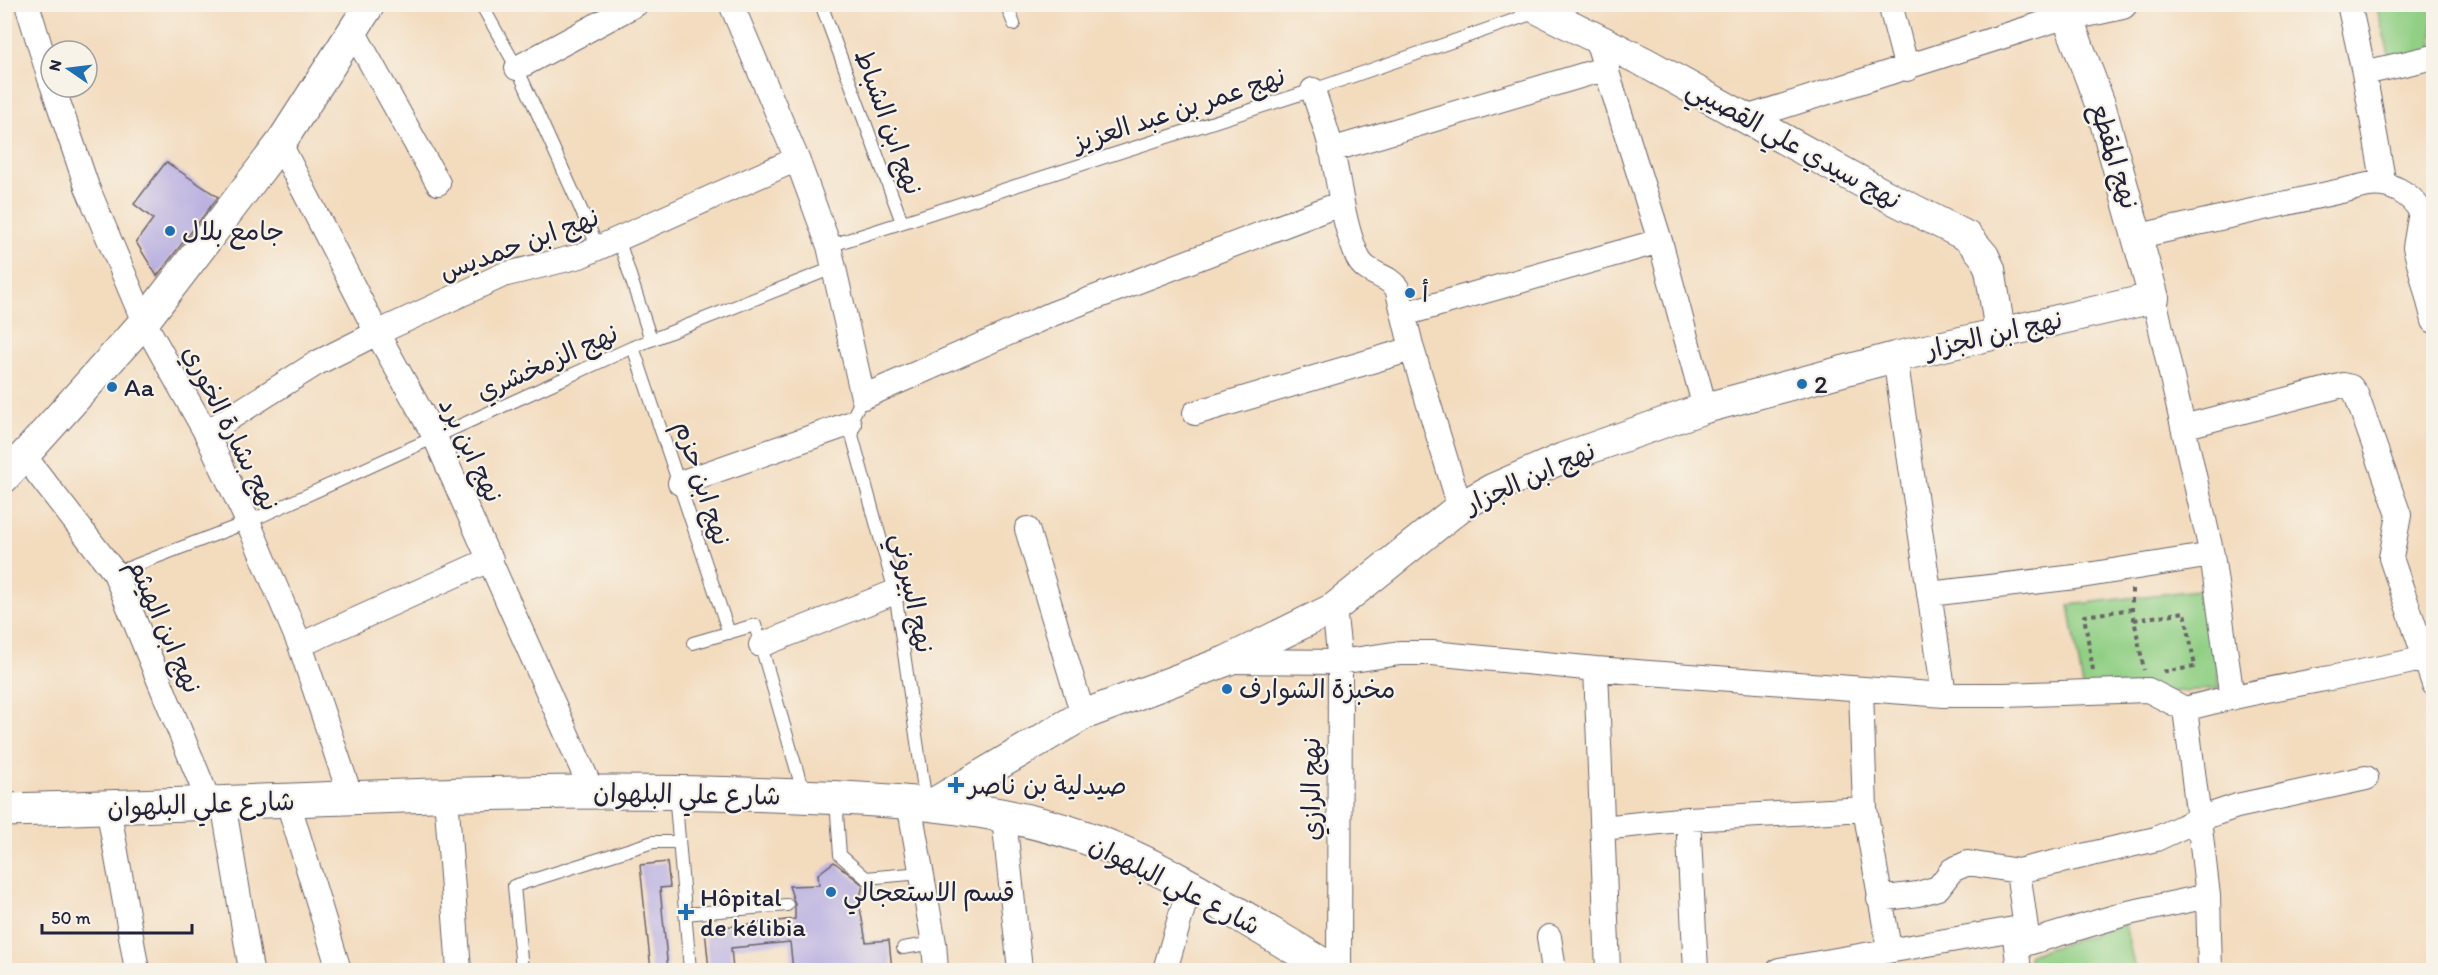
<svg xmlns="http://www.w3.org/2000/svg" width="2438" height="975" viewBox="0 0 2438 975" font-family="Itim,'Playpen Sans Arabic',sans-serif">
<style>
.green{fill:#90cf84;stroke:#597860;stroke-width:1.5}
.building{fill:#b8afe0}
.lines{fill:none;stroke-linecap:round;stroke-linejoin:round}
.service-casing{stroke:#6b6369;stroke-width:14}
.minor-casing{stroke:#6b6369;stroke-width:26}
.tertiary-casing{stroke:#6b6369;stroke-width:32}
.primary-casing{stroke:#6b6369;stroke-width:35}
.path{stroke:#6b6369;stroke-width:4;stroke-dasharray:4.5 4.5;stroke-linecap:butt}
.service{stroke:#fff;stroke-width:12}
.minor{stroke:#fff;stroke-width:24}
.tertiary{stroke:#fff;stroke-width:30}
.primary{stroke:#fff;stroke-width:33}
.poi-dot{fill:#1f6fb2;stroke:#f7f3e8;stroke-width:2}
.labels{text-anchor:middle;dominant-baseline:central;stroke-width:4.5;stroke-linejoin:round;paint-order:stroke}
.street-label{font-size:26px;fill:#22223b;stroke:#f7f3e8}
.poi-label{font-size:26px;fill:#22223b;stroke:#f7f3e8;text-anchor:start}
</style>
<rect width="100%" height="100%" fill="#f7f3e8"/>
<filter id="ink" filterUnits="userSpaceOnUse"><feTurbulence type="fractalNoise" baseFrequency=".0167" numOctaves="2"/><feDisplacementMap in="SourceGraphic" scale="12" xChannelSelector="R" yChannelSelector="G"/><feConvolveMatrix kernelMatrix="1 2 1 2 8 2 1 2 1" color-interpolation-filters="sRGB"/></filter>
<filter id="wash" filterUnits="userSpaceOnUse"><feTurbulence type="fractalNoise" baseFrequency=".008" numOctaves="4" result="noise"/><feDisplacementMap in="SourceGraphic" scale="24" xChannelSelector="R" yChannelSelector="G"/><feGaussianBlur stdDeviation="1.35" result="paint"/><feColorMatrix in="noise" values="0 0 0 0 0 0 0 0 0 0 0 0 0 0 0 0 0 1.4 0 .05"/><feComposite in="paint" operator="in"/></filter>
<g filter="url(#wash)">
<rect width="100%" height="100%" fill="#f3dbbe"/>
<path class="green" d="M2376 5H2433V56L2391 62Z
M2206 589 2220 688 2085 699 2069 605Z
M2125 924 2135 970H2030L2029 955Z"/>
<g id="blocks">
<path class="building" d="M166 162 218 197 157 276 136 242 153 219 134 204Z
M667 862 670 887 660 888 668 970H651L640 865Z
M834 862 863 885 859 902 866 942 889 940 892 970H793L790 942 731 948 733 970H709L705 929 795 919V904L789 886 819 885 818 874Z"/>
</g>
</g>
<g filter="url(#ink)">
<use href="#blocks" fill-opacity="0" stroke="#6b6369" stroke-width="1.5"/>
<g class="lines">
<defs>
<path id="service" d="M481 4 517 68 598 247
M821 4 902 222
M1006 4 1014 24
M618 238 651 340
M829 246 1313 90 1537 12
M633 347 729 633
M863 397 849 424 895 592 926 803
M115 573 248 522 633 347 833 268
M693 643 755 625 804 795
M675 792 690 970
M836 800 840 855 866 878 921 873
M685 914 787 905
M903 948 934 943
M522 970 514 886 653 842H677"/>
<path id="minor" d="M27 4 51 82
M731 4 797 159 829 246 863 397 1052 314 1342 203
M1890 4 1907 69
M2349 4 2364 73 2434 57
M353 31 438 183
M1597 40 1660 241 1705 408
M517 68 636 4
M2364 73 2384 185
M53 87 87 187 144 322 206 433 248 522 300 645 351 798
M1313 90C1319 110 1327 130 1332 151 1340 186 1343 225 1358 258 1366 275 1387 274 1397 288L1412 349 1460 507
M1746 118 2067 16 2062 4
M280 144 377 333 435 437 592 791
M1331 150 1607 68
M2139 236 2368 185C2390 182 2411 193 2421 212L2415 247 2434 321
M2154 298 2212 555 2232 698
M1404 314 1660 241
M1895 357 1944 695
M1195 413 1412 349
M2183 427 2343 385 2351 387 2356 394 2399 515 2391 558 2434 684
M206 433 317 363 377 333 503 275 580 256 797 159
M25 457 115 573 209 802
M680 483 849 424
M1027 529 1083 715
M1929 594 2075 577 2212 555
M1334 608 1340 662 1339 970
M300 645 491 559
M761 645 895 592
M1228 661 1340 662 1400 653H1432L1596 669 1944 695H2004L2148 690 2185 709C2264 687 2345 678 2425 658
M1596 669 1608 970
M1861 690 1865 809 1889 949
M446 795 459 970
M223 802 251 970
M288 802 339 970
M909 803 934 943 936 970
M108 807 137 970
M1004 818 1020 970
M1688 819 1696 970
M1602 828 1688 819 1865 809
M2018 871 2028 943
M1879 899 1918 894 1938 888 1952 870 1968 863 2018 871 2156 839 2199 819 2185 709
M2014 929 2019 970
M1549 937 1554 970
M1165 970 1189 887
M1779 970 2014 929 2028 943 2128 913 2208 896
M2210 970 2208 896 2199 819 2237 806 2366 778"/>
<path id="tertiary" d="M1528 4 1644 62 1887 196 1968 237 1984 256 1990 269 2000 332
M4 478 144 322 280 144 370 4
M932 804 1083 715 1226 661 1334 608 1460 507 1492 489 1563 458 1705 408 1895 357 2154 298 2100 104 2067 16 2122 4"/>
<path id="primary" d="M4 810C251 804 498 786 745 794 857 798 977 800 1084 837 1169 867 1254 925 1332 970"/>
</defs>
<use href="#service" class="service-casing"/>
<use href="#minor" class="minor-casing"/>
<use href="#tertiary" class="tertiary-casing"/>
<use href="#primary" class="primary-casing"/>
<path class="path" d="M2132 589V609L2144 670
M2134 620 2185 612 2195 667 2160 672
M2093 670 2084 616 2132 609"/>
<use href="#service" class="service"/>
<use href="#minor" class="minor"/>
<use href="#tertiary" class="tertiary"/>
<use href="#primary" class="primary"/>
</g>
</g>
<g class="poi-dot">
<circle cx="170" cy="231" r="6"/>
<circle cx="1410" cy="293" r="6"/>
<circle cx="1802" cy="384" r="6"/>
<circle cx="112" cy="387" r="6"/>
<circle cx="1227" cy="689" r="6"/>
<path d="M953 776h6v6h6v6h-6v6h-6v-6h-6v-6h6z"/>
<circle cx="831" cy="892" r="6"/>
<path d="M683 903h6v6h6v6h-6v6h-6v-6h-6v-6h6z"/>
</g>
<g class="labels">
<g class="street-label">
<text transform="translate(1179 109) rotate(-18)">نهج عمر بن عبد العزيز</text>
<text transform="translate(889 122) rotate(70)">نهج ابن الشباط</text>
<text transform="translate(1794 144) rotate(29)">نهج سيدي علي القصيبي</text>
<text transform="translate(2115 156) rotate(73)">نهج المقطع</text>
<text transform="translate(519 244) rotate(-20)">نهج ابن حمديس</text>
<text transform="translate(1994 334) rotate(-13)">نهج ابن الجزار</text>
<text transform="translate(547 362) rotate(-24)">نهج الزمخشري</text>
<text transform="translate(231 428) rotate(63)">نهج بشارة الخوري</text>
<text transform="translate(471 450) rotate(64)">نهج ابن برد</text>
<text transform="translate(1530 477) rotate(-24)">نهج ابن الجزار</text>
<text transform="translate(703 483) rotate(72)">نهج ابن حزم</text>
<text transform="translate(913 593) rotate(78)">نهج البيروني</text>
<text transform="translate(165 626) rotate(66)">نهج ابن الهيثم</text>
<text transform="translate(1311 789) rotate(-90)">نهج الرازي</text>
<text transform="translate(687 794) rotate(1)">شارع علي البلهوان</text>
<text transform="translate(201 804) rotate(-2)">شارع علي البلهوان</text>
<text transform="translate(1175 885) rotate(27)">شارع علي البلهوان</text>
</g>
<g class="poi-label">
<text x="182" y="231">جامع بلال</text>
<text x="1422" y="293">أ</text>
<text x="1814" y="384">2</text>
<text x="124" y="387">Aa</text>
<text x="1239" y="689">مخبزة الشوارف</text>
<text x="968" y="785">صيدلية بن ناصر</text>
<text x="843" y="892">قسم الاستعجالي</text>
<text x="700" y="897">Hôpital<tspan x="700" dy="30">de kélibia</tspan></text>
</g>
</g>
<rect width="2438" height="975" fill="none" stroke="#f7f3e8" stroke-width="24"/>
<g transform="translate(69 69) rotate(284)"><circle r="28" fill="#f7f3e8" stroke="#a29fa3" stroke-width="1.5"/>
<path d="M0-4.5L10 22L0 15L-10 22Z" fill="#1f6fb2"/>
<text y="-9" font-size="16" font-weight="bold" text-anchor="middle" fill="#22223b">N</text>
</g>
<path d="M42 924v9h150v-9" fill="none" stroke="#22223b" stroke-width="3"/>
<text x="51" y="924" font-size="18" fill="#22223b" stroke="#f7f3e8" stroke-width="4.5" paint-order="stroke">50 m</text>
</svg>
